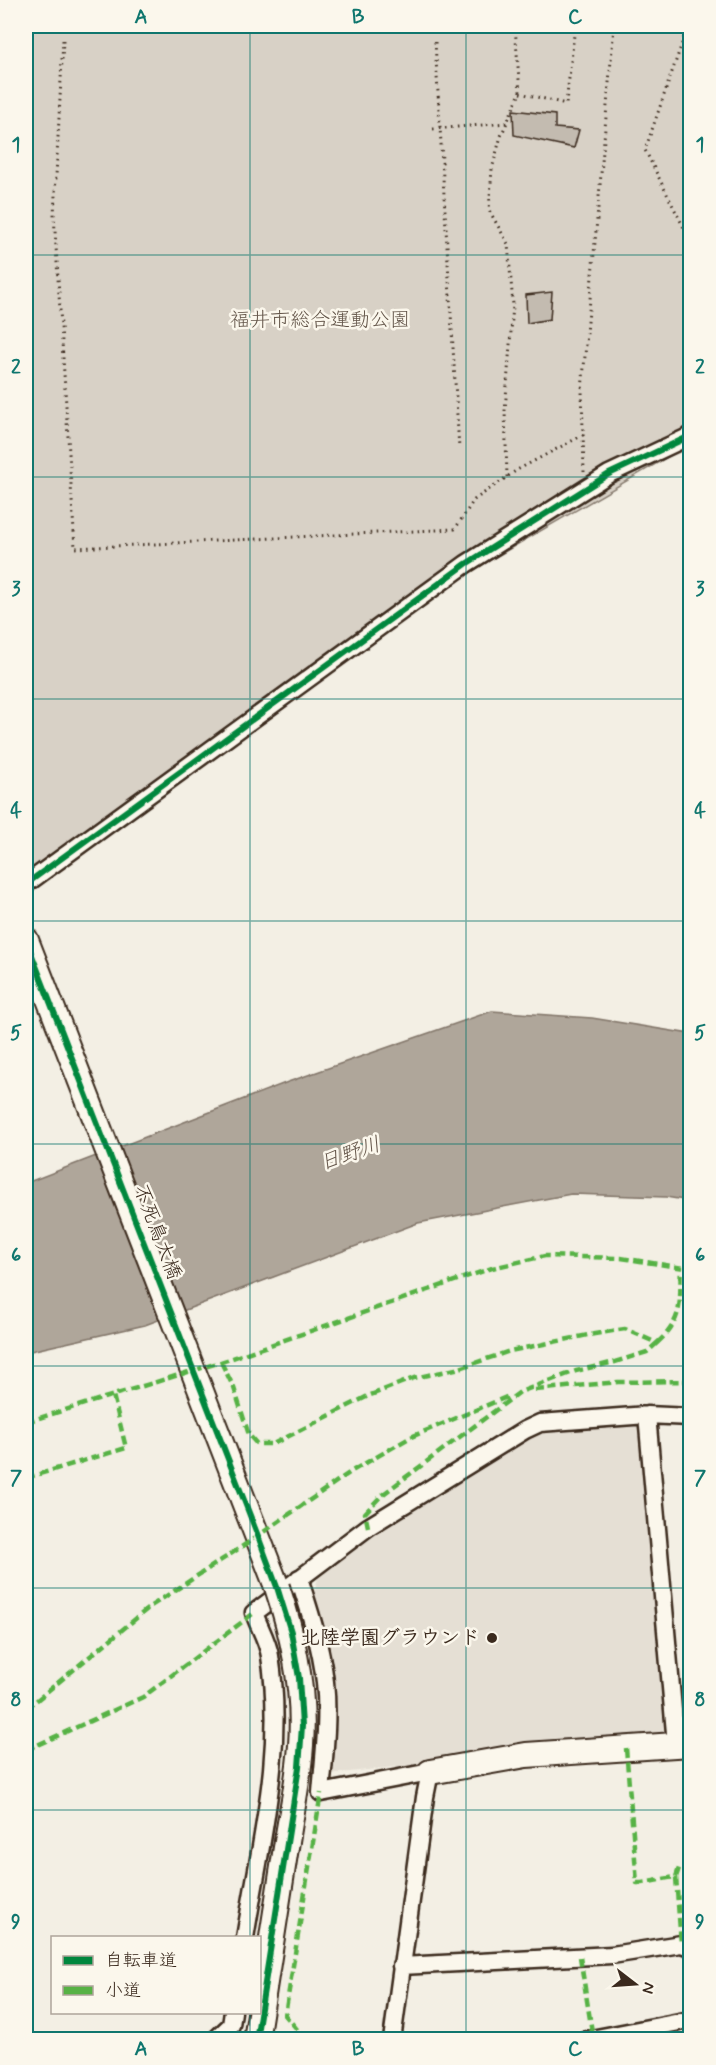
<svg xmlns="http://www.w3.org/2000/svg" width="716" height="2065" viewBox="0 0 716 2065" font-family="Mynerve,'Klee One',sans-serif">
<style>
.built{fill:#e5dfd4}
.green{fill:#d8d1c6;stroke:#8a7e72;stroke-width:1.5}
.water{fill:#afa69a;stroke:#817468;stroke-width:1.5}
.building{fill:#c3bbb0;stroke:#3b2a1e;stroke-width:1.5}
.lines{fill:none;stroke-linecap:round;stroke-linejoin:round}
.street-casing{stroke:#3b2a1e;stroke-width:21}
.secondary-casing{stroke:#3b2a1e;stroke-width:28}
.path{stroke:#3b2a1e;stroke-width:3;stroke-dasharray:1.5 4.5;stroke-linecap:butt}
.street{stroke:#fbf7ec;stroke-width:16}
.secondary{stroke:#fbf7ec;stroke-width:24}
.secondary-bridge-casing{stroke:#3b2a1e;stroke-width:28;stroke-linecap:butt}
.secondary-bridge{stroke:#fbf7ec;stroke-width:24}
.quiet{stroke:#57b245;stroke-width:4.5;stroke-dasharray:9 4.5;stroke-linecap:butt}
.cycleway-casing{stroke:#fbf7ec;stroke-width:10}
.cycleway{stroke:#00873e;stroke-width:6}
.grid{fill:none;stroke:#0f766e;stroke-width:1.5;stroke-opacity:0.55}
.poi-dot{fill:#3b2a1e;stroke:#fbf7ec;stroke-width:2}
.labels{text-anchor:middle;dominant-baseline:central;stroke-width:5;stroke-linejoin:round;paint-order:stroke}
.park-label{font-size:20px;fill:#625448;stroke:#fbf7ec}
.street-label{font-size:20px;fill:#3b2a1e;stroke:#fbf7ec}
.poi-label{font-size:20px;font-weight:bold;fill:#3b2a1e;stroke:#fbf7ec;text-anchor:end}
.water-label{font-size:21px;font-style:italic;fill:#645549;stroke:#fbf7ec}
.neatline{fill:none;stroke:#0f766e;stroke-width:2}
.grid-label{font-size:20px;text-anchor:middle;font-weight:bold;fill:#0f766e}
</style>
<rect width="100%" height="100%" fill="#f3efe4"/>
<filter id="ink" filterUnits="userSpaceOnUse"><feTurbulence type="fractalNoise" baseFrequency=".0167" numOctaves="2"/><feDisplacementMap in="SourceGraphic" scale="12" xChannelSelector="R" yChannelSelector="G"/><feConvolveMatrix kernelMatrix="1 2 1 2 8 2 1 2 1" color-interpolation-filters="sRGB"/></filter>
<g filter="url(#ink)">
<path class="built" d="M635 1424 644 1435 670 1729 664 1737 331 1774 335 1726 330 1680 313 1596 318 1578 370 1536 538 1434Z"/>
<path class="green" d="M26 26H690V444L396 615 26 883Z"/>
<path class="water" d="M492 1011 592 1018 690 1034V1201L666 1197 571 1194 418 1223 145 1325 26 1352V1183L288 1082Z"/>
<path class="building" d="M513 110 555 115V128L579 130 574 148 514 135Z
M552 292 550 319 527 323 526 295Z"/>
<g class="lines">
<defs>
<path id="street" d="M26 884 466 564 609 474 690 436
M647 1415 676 1744
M299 1578C310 1612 321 1646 325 1682 329 1719 324 1756 321 1793L430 1772 425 1797 392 2040
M245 1938C260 1844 285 1751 270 1656 268 1642 259 1627 254 1613L368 1527 525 1430 540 1423 647 1415 690 1417
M401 1966 612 1955 681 1944 690 1947
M215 2040 231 2025 233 2012
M586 2040 690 2020"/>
<path id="secondary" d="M26 940 277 1587
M430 1772 526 1755 690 1744
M256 2040 287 1841"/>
</defs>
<use href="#street" class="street-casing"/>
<use href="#secondary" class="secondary-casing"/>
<path class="path" d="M688 26 645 150 690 240
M63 40 54 215 75 548 455 529 474 500 517 470 583 435
M435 42 459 449
M520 93 566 104 575 26
M433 129 507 123
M584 472 582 390 614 26
M507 477 505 411 513 305 508 244 489 210 492 169 501 136 520 93 515 26"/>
<use href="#street" class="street"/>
<use href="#secondary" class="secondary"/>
<defs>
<path id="secondary-bridge" d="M277 1587C294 1638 305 1691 301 1745 299 1777 292 1809 287 1841"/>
</defs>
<use href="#secondary-bridge" class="secondary-bridge-casing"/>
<use href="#secondary-bridge" class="secondary-bridge"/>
<path class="quiet" d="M657 1343C685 1318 679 1301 681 1267
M221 1362 234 1388 249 1435 257 1444H273L368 1396 414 1378 460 1368 510 1351 588 1335 625 1329 657 1343 647 1352 615 1362 576 1371 520 1392 382 1495 365 1513 368 1527
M535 1390 618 1382 690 1381
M26 1422 221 1362 492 1268 545 1256 621 1258 690 1269
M26 1478 126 1448 113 1395
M26 1709 151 1606 246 1544 352 1471 411 1437 509 1396
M626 1748 637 1883C652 1883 662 1878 676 1877L681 1944
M26 1750 143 1697 254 1613
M676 1877 679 1868 690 1867
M580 1957 593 2038
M306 2040 285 2015 321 1793"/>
<defs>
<path id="cycleway" d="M26 884 466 564 609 474 690 436
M26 940 258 1536 277 1587 291 1632 299 1678 302 1726 299 1767 256 2040"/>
</defs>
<use href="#cycleway" class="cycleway-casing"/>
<use href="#cycleway" class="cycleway"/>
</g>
</g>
<path class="grid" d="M250 26V1938M466 26V2040M26 255H690M26 477H690M26 699H690M26 921H690M26 1144H690M26 1366H690M26 1588H690M26 1810H690M250 2012V2040"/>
<circle class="poi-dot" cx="492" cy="1638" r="6"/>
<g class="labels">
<g class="park-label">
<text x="320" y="320">福井市総合運動公園</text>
</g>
<g class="street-label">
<text transform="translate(157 1232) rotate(69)">不死鳥大橋</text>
</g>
<g class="poi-label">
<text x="480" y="1638">北陸学園グラウンド</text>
</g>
<g class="water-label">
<text transform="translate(350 1154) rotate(-19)">日野川</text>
</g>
</g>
<rect width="716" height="2065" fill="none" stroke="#fbf7ec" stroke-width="66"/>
<rect x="51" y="1936" width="210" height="78" fill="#fbf7ec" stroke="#aea59a" stroke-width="1.5"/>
<rect x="63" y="1956" width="30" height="9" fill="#00873e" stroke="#aea59a" stroke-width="1.5"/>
<text x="105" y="1966" font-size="18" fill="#3b2a1e">自転車道</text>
<rect x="63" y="1986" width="30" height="9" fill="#57b245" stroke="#aea59a" stroke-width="1.5"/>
<text x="105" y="1996" font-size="18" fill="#3b2a1e">小道</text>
<g transform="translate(635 1984) rotate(107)" stroke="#fbf7ec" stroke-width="4.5" paint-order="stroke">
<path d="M0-4.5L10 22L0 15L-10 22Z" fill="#3b2a1e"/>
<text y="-9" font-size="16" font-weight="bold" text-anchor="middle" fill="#3b2a1e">N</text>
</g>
<rect x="33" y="33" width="650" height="1999" class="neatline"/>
<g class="grid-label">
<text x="141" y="23">A</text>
<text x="358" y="23">B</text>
<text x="575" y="23">C</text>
<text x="16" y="151">1</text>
<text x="700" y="151">1</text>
<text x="16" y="373">2</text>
<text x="700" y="373">2</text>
<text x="16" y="595">3</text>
<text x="700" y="595">3</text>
<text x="16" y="817">4</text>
<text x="700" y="817">4</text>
<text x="16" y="1039">5</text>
<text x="700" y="1039">5</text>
<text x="16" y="1261">6</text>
<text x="700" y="1261">6</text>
<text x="16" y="1484">7</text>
<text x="700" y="1484">7</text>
<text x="16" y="1706">8</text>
<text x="700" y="1706">8</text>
<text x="16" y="1928">9</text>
<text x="700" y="1928">9</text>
<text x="141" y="2055">A</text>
<text x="358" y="2055">B</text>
<text x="575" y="2055">C</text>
</g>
</svg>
